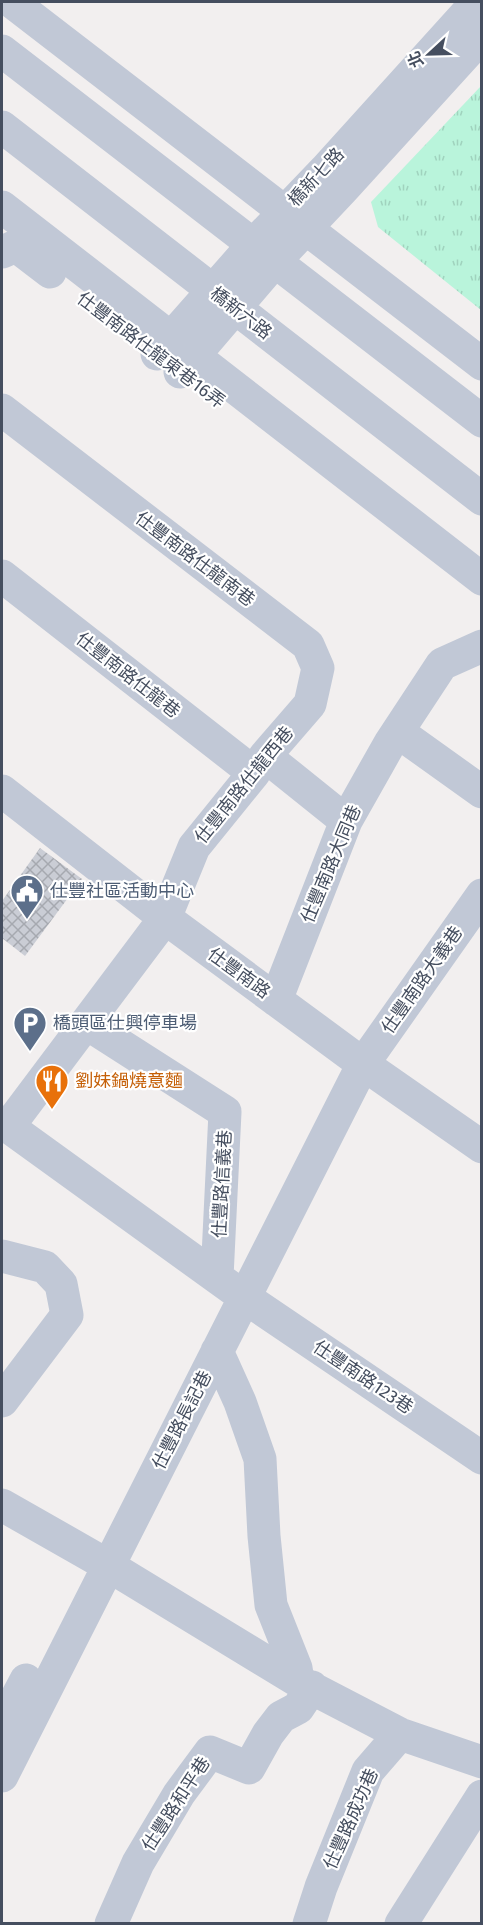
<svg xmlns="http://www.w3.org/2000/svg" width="483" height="1925" viewBox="0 0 483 1925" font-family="'Fira Sans','Noto Sans TC',sans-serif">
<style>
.grass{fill:url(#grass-tufts)}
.building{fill:url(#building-cross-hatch)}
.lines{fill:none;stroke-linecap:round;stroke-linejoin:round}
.minor{stroke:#c1c8d6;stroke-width:33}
.labels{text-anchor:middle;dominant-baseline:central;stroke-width:4.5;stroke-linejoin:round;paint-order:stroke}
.street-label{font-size:18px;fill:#454e5f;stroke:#fff}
.service-label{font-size:18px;fill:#4e5e75;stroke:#fff;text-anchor:start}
.food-label{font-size:18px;fill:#c56008;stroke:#fff;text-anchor:start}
</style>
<defs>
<pattern id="grass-tufts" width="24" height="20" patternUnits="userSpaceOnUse" patternTransform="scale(1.5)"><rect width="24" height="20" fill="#b9f4db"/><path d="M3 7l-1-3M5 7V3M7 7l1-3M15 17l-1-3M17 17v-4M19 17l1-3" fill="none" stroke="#a0d3be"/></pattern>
<pattern id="building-cross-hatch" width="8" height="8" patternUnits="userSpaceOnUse" patternTransform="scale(1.5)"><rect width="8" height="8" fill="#cacdd5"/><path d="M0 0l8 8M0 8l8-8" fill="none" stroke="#a6a9b0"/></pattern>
</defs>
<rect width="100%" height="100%" fill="#f2efef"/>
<path class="grass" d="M481 86V310L378 227 371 202Z"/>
<path class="building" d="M40 848 82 879 25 956 2 938V901Z"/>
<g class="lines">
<path class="minor" d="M12 2 482 364
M2 51 482 421
M2 127 482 499
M2 207 482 579
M2 252 16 246 50 272
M157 354 253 245 325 170 477 2
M180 372 275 261 343 189 482 36
M2 410 308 645 318 668 310 704 265 756 254 773 194 847 165 918 8 1127
M2 576 254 773
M398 732 482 792
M265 756 346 821
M2 791 165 918 363 1064 482 1147
M276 1000 346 821 390 743 442 664 482 646
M86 1023 225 1112 217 1277
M2 1122 244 1297 482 1458
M2 1256 45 1267 61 1284 67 1315 2 1401
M217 1351 240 1402 260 1459 264 1536 271 1605 296 1668 298 1681
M2 1505 109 1566 298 1681 400 1734 482 1762
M2 1725 26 1680
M2 1776 363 1064 482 895
M111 1924 138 1863 179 1794 210 1752 249 1768 268 1734 281 1717 298 1708 312 1687
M309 1924 321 1887 368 1771 400 1734
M401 1924 482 1796"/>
</g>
<defs>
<symbol id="civic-pin" viewBox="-11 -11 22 30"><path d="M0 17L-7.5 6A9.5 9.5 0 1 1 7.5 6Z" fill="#5c6f8a" stroke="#fff"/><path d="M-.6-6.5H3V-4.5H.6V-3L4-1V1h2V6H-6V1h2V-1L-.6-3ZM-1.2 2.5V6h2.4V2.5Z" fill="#fff"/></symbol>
<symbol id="parking-pin" viewBox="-11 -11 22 30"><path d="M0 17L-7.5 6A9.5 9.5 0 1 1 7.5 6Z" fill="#5c6f8a" stroke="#fff"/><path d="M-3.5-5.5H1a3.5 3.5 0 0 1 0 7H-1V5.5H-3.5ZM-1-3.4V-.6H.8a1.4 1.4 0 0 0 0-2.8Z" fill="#fff"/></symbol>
<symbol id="restaurant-pin" viewBox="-11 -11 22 30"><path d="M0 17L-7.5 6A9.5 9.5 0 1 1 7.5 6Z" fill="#e8710a" stroke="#fff"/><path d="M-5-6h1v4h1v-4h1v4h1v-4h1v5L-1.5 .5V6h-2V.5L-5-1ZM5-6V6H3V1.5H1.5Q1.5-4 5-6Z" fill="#fff"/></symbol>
</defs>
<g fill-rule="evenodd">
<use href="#civic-pin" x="8" y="872" width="38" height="52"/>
<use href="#parking-pin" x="11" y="1004" width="38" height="52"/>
<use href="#restaurant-pin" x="33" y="1062" width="38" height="52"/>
</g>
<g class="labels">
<g class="street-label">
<text transform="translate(316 177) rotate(-47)">橋新七路</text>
<text transform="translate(241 313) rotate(38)">橋新六路</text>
<text transform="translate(151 350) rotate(37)">仕豐南路仕龍東巷16弄</text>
<text transform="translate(195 559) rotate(37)">仕豐南路仕龍南巷</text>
<text transform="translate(128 675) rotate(38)">仕豐南路仕龍巷</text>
<text transform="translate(244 785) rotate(-51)">仕豐南路仕龍西巷</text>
<text transform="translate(331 864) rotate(-67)">仕豐南路大同巷</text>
<text transform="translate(239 973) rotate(36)">仕豐南路</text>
<text transform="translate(422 980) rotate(-55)">仕豐南路大義巷</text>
<text transform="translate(222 1184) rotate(-87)">仕豐路信義巷</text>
<text transform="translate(363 1377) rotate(34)">仕豐南路123巷</text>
<text transform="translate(182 1420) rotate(-63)">仕豐路長記巷</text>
<text transform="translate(176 1804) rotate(-57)">仕豐路和平巷</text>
<text transform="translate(351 1819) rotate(-66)">仕豐路成功巷</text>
</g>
<g class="service-label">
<text x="50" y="891">仕豐社區活動中心</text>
<text x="53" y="1023">橋頭區仕興停車場</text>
</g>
<g class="food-label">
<text x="75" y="1081">劉妹鍋燒意麵</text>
</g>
</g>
<rect width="483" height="1925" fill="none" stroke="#454e5f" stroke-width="6"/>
<g transform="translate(429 54) rotate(248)" stroke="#ffffff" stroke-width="4.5" paint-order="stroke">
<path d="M0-4.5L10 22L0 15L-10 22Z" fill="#454e5f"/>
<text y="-9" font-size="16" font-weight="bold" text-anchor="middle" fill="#454e5f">北</text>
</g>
</svg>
